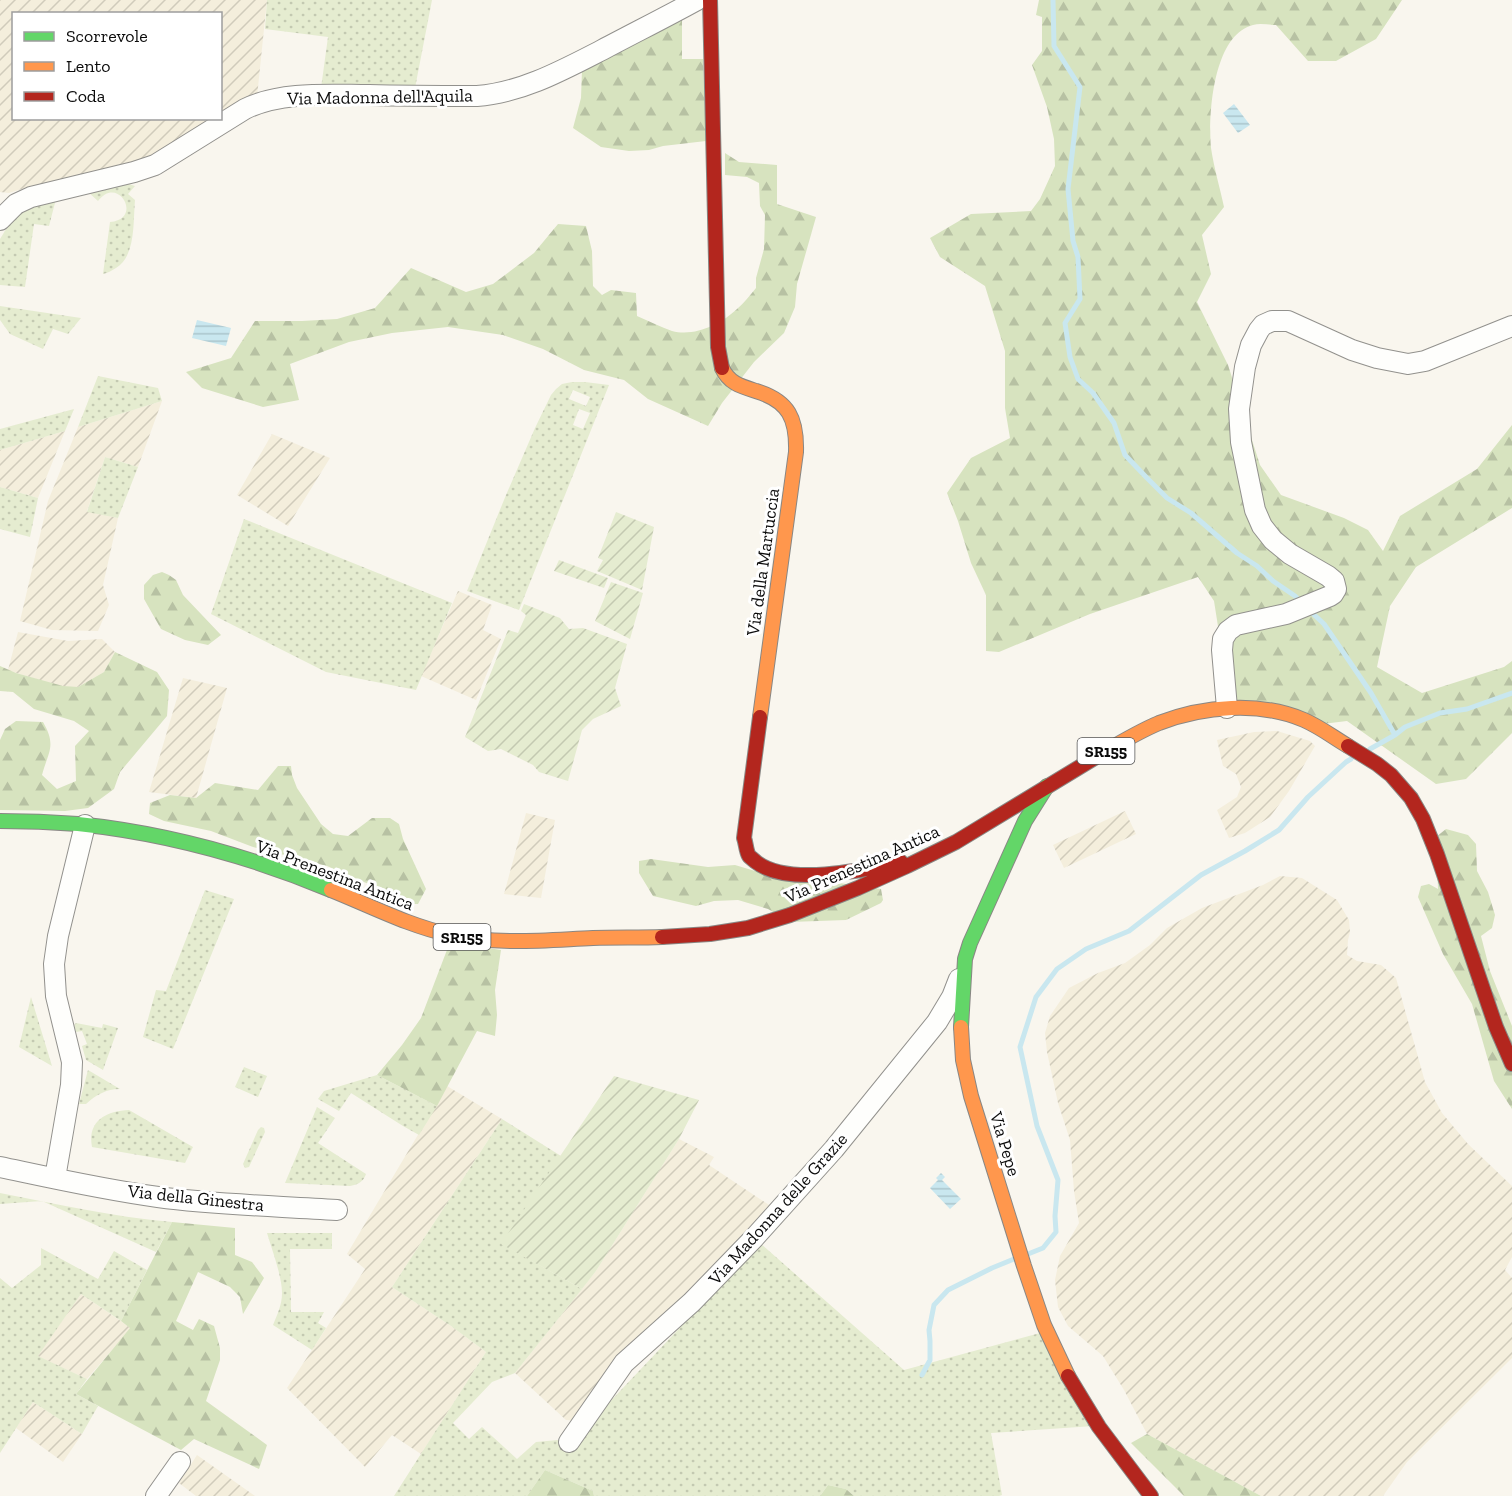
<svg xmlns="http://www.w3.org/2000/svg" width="1512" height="1496" viewBox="0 0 1512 1496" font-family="'Zilla Slab',serif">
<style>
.farmland{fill:url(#farmland-furrows)}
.grass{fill:url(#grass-dots);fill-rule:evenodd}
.forest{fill:url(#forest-firs)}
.garden{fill:url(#garden-furrows)}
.water{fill:url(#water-rules)}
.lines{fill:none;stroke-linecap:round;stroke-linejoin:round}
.stream{stroke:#c9e7ef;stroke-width:5}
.street-casing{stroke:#92918d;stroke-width:22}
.fast-casing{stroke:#898784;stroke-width:16}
.slow-casing{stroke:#898784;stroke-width:16}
.jam-casing{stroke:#898784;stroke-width:16}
.street{stroke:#fefefc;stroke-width:20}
.fast{stroke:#63d668;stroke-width:14}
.slow{stroke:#ff974d;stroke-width:14}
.jam{stroke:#b3261e;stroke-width:14}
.labels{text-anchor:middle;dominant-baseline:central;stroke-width:6;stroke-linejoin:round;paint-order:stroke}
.shield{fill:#fff;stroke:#545454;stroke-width:1.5}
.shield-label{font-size:16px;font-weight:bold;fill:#0b0b0b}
.street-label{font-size:18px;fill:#0b0b0b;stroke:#fff}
</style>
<defs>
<pattern id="farmland-furrows" width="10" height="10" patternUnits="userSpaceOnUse" patternTransform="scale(1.5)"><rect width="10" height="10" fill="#f4eedc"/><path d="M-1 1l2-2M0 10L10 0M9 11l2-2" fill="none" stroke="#d0cbbb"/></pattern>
<pattern id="grass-dots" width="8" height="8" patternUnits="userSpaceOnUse" patternTransform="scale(1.5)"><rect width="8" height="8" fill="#e5ecd0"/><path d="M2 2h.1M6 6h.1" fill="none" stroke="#c3c9b1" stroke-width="1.8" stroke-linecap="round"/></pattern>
<pattern id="forest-firs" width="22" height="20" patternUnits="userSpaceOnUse" patternTransform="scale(1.5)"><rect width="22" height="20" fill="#d7e3bf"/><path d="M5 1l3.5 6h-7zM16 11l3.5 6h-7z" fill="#b7c1a3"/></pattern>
<pattern id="garden-furrows" width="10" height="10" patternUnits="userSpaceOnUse" patternTransform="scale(1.5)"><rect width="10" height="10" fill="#e5ecd0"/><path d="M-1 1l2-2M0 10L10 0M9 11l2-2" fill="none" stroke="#c3c9b1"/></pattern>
<pattern id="water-rules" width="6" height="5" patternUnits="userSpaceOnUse" patternTransform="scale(1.5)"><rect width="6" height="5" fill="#c9e7ef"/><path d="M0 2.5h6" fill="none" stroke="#abc5cc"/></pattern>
</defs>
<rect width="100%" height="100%" fill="#f9f6ee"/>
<path class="farmland" d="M0 0H267L257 97 220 118V14H14V118L220 119 155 158 120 168 28 187 9 193 0 192Z
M162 401 138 467 105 457 87 511 118 518 103 585 109 605 98 631 52 630 20 621 48 501 78 427Z
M65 431 38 498 0 487V450Z
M272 434 330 458 288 526 237 495Z
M458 591 492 605 483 630 501 639 476 700 421 676Z
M18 632 68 641 102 639 115 652 104 672 78 687H63L16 673 8 670Z
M183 678 227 688 196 798 149 792Z
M1277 731 1310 741 1315 746 1289 791 1270 817 1245 833 1229 838 1217 810 1237 797 1241 787 1236 774 1223 766 1217 740 1254 732Z
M1125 811 1136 834 1064 868 1053 845Z
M526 813 555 820 541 898 504 894Z
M1280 876 1302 878 1337 900 1349 920 1350 932 1348 940 1347 955 1357 961 1381 965 1396 978 1425 1082 1442 1113 1468 1144 1512 1186V1257L1505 1270 1512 1278V1358L1407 1462 1383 1496H1261L1147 1434 1124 1390 1103 1356 1068 1326 1058 1307 1055 1280 1060 1256 1079 1223 1074 1191 1070 1140 1058 1103 1047 1052 1045 1033 1050 1016 1069 988 1098 973 1125 963 1150 945 1167 928 1202 908 1263 885Z
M447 1086 502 1119 392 1287 451 1326 486 1352 421 1454 392 1435 365 1467 287 1388 365 1269 347 1254Z
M679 1139 714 1157 709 1165 772 1207 578 1421 566 1420 515 1373 596 1271Z
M81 1294 131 1328 87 1379 37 1356Z
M33 1402 82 1434 63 1462 16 1428Z
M197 1455 255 1496H196L179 1483Z"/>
<path class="grass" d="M267 0H432L415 88H321L328 37 265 29Z
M122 182 135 186 128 194 135 200C133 222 136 256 116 268 111 271 108 273 103 274L110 222C144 219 118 174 98 201L87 191Z
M56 199 49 226 34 224 25 287 0 285V239L13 218 33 204Z
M0 306 81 318 68 334 53 329 43 349 10 334 0 320Z
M98 376 158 388 162 401 78 427Z
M572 382H585L609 385 519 610 467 591 506 495 535 428 551 395 556 389 562 384ZM573 390 590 397 586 406 569 399ZM579 409 590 413 583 429 573 425Z
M74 409 65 431 0 450V429Z
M105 457 138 467 118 518 87 512Z
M0 487 38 498 30 537 0 529Z
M244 519 452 603 416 690 326 672 211 614Z
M205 890 234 899 173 1049 143 1037 156 990 166 991Z
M31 997 52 1066 19 1047Z
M76 1023 102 1028 103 1024 118 1028 103 1070 86 1060 82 1046 87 1044 82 1031 76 1032 74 1025Z
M244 1067 267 1076 258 1097 235 1087Z
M88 1070 120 1089C106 1089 96 1095 86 1104H79Z
M377 1075 437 1106 419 1135 403 1126 351 1093 339 1111 318 1099 324 1091Z
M317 1107 335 1118 318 1143 366 1174C363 1182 359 1184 350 1186L285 1183Z
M129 1110 193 1147 185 1163 92 1147C87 1121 106 1111 129 1110Z
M502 1119 561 1156 502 1244 582 1289 515 1373 492 1382 453 1423 469 1439 482 1427 517 1459 536 1442 558 1440 570 1444 760 1243 904 1370 1040 1333 1094 1426 991 1433 1002 1495 999 1496H854L846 1489 828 1485 820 1496H594L593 1491 545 1470 527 1496H394L486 1352 451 1326 392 1287Z
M261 1127 264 1128 265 1132 249 1167 245 1168 243 1164 258 1130Z
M0 1193C57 1204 114 1217 172 1222L156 1252 42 1201 0 1204Z
M267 1233H332V1249H290L291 1312H324L318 1323 326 1328 312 1350 273 1325C277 1315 282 1305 282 1293 282 1276 272 1250 267 1233Z
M41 1248 98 1279 114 1251 147 1270 121 1321 81 1294 38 1356 87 1379 76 1394 98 1406 82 1434 33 1402 0 1453V1278L12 1288 41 1265Z"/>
<path class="forest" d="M1039 0H1402L1376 39 1336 61H1308L1276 25C1269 25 1260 23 1253 25 1213 35 1208 115 1211 148 1214 168 1220 188 1224 207L1202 235 1211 274 1197 302 1228 365 1260 465 1281 495 1344 518 1368 530 1383 551 1400 516 1477 469 1512 425V508L1416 567 1390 606 1377 667 1422 693 1504 667 1512 661V733L1466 779 1436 784 1347 721 1314 725 1227 708 1220 639 1214 601 1198 577 1090 614 999 652 986 651V595L971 563 958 521 947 493 971 458 1010 438 1005 408V351L985 286 940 257 930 238 971 214 1031 211 1040 199 1055 166 1054 139 1047 107 1032 65 1042 51V17L1036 15Z
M682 14V59H703L706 141 663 146 649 150 629 151 601 147 573 128 581 98 582 70Z
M725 153 739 162 777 165V204L816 217 797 284 795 307 784 333 754 362 722 403 708 426 648 399 624 380 584 370 543 349 503 335 448 327 392 333 349 342 290 364 299 400 263 407 202 388 186 372 231 358 255 321H302L337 319 375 308 411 268 466 292 493 284 534 253 558 224 586 226 592 251 593 286 602 295 611 290 636 293 637 316C649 321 661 327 672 331 695 337 721 324 737 309 744 303 750 295 756 288V278L764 249 765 215 760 206 759 183 747 177 725 175Z
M162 572 169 575 176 580 183 595 221 635 208 645 185 640 161 629 144 599V585L153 575Z
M115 652 157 672 169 690 167 716 120 772 114 789 88 808 65 811 0 810V740L5 729 16 721 43 722C57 746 48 752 42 775L57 789 76 781 75 746 89 731 74 721 34 709 13 692 0 691V666L16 673 63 686 78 687 104 672Z
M278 766H291L292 775 297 788 321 824 333 834 348 836 372 818H390L399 824 403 839 426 889 418 904H408L394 895 327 866 253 847 211 831 164 821 149 814 150 803 170 795 196 798 215 783 258 790Z
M1446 829 1468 835 1476 844 1477 871 1488 892 1495 915 1492 928 1481 936 1490 971 1512 1026V1109L1494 1081 1472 1004 1443 954 1418 897 1421 886 1429 884 1438 889 1436 837Z
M651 859 708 867 735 865 755 871 881 889 883 900 881 903 846 920 790 922 768 909 738 900 714 901 696 906 653 896 639 873V861Z
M450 942 501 950 495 990 497 1015 495 1036 477 1031 437 1106 377 1075 402 1045 421 1018Z
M172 1222 235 1228V1255L252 1262 264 1278 243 1314 240 1297 230 1287 198 1272 176 1321 193 1330 199 1319 214 1326 220 1348V1360L206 1401 267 1445 259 1469 194 1439 181 1450 76 1394 130 1328 121 1321Z
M1147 1434 1261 1496H1184L1131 1443Z
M545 1470 593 1491 594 1496H527Z
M828 1485 846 1489 854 1496H820Z"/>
<path class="garden" d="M616 512 654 527 642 590 597 571 603 560 598 558Z
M559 560 608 578 604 588 554 571Z
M611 582 643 593 630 639 595 621Z
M524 604 560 618 569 629 583 628 627 644 615 688 621 706 593 719 582 730 568 781 539 772 533 765 501 749 488 751 465 737 508 630 518 633 526 615 521 611Z
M614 1076 699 1100 679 1139 596 1271 582 1289 501 1244Z"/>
<path class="water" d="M1234 104 1250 125 1238 133 1223 113Z
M197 320 231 328 226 346 192 338Z
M941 1173 945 1177 942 1180 961 1199 950 1209 930 1188 938 1180 936 1178Z"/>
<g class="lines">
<path class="stream" d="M1053 0 1054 46 1080 87 1068 189 1073 241 1078 257 1080 299 1065 323 1070 357 1078 379 1093 393 1114 423 1125 455 1147 478 1167 498 1191 513 1237 553 1257 566 1273 581 1295 596 1303 604
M1309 610 1324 624 1371 693 1395 735
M1370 749 1395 735 1405 727 1440 713 1467 709 1512 693
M1028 1254 1043 1248 1056 1232 1055 1216 1058 1180 1037 1126 1020 1047 1036 997 1057 969 1086 949 1129 931 1201 875 1245 851 1279 830 1308 797 1346 762 1351 759
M922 1375 930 1360V1341L929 1330 934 1305 948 1290 992 1268 1014 1259"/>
<defs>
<path id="street" d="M0 220 16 204 31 197 134 172 155 165 245 109C281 91 330 95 369 95 405 96 441 96 477 96 521 93 563 70 602 50 634 33 666 17 697 0
M1227 708 1222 650 1223 639 1228 631 1236 625 1286 614 1330 596 1333 594 1336 589 1334 581 1328 576 1290 554 1273 540 1262 526 1255 510 1241 442 1239 409 1245 367 1251 345 1259 330 1263 325 1272 321H1288L1352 350 1377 358 1408 364 1425 361 1512 326
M0 1167C52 1178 105 1190 158 1197 217 1205 278 1206 337 1210
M55 1178 71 1085 72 1062 56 996 54 964 58 936 85 825
M569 1442 624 1363 692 1302 754 1238 834 1149 937 1022 952 997 959 979
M156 1496 180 1462"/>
<path id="fast" d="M0 821C26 821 52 822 78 824 164 833 252 857 331 890
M961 1027 965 959 970 943 1025 821 1047 786"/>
<path id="slow" d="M722 368C729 383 740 386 756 391 789 401 797 419 796 452L760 717
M1106 751C1123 741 1140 731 1159 723 1203 706 1260 701 1304 720 1320 727 1333 737 1348 746
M331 890C371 906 409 926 451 935 498 945 546 940 593 938 616 937 639 938 662 937
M961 1027 963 1060 971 1096 1024 1266 1044 1325 1068 1376"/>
<path id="jam" d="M710 0 718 347 722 368
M760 717 744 838C746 843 746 851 749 856 750 857 755 861 756 862 788 887 864 870 901 862
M1348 746 1377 764 1391 775 1411 798 1423 819 1437 854 1496 1027 1512 1064
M662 937 710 934 748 928 790 915 858 888 907 866 956 842 1106 751
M1068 1376 1099 1427 1151 1496"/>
</defs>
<use href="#street" class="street-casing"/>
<use href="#fast" class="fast-casing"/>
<use href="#slow" class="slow-casing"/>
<use href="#jam" class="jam-casing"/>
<use href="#street" class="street"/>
<use href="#fast" class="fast"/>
<use href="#slow" class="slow"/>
<use href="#jam" class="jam"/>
</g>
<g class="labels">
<g class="shield">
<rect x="1077.5" y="738" width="57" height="26" rx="4.5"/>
<rect x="433.5" y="924" width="57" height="26" rx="4.5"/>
</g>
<g class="shield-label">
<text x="1106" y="751">SR155</text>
<text x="462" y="937">SR155</text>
</g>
<g class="street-label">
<text transform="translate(380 97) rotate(-1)">Via Madonna dell'Aquila</text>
<text transform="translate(763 562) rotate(-82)">Via della Martuccia</text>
<text transform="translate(862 864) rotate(-24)">Via Prenestina Antica</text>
<text transform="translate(335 875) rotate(21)">Via Prenestina Antica</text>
<text transform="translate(1005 1144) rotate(73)">Via Pepe</text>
<text transform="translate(196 1198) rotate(6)">Via della Ginestra</text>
<text transform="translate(778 1209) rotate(-48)">Via Madonna delle Grazie</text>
</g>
</g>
<rect x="12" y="12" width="210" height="108" fill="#ffffff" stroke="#9d9d9d" stroke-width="1.5"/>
<rect x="24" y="32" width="30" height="9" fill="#63d668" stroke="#9d9d9d" stroke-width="1.5"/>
<text x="66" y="42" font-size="18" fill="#0b0b0b">Scorrevole</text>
<rect x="24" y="62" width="30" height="9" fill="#ff974d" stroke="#9d9d9d" stroke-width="1.5"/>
<text x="66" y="72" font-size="18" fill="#0b0b0b">Lento</text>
<rect x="24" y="92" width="30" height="9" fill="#b3261e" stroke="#9d9d9d" stroke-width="1.5"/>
<text x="66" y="102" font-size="18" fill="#0b0b0b">Coda</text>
</svg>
